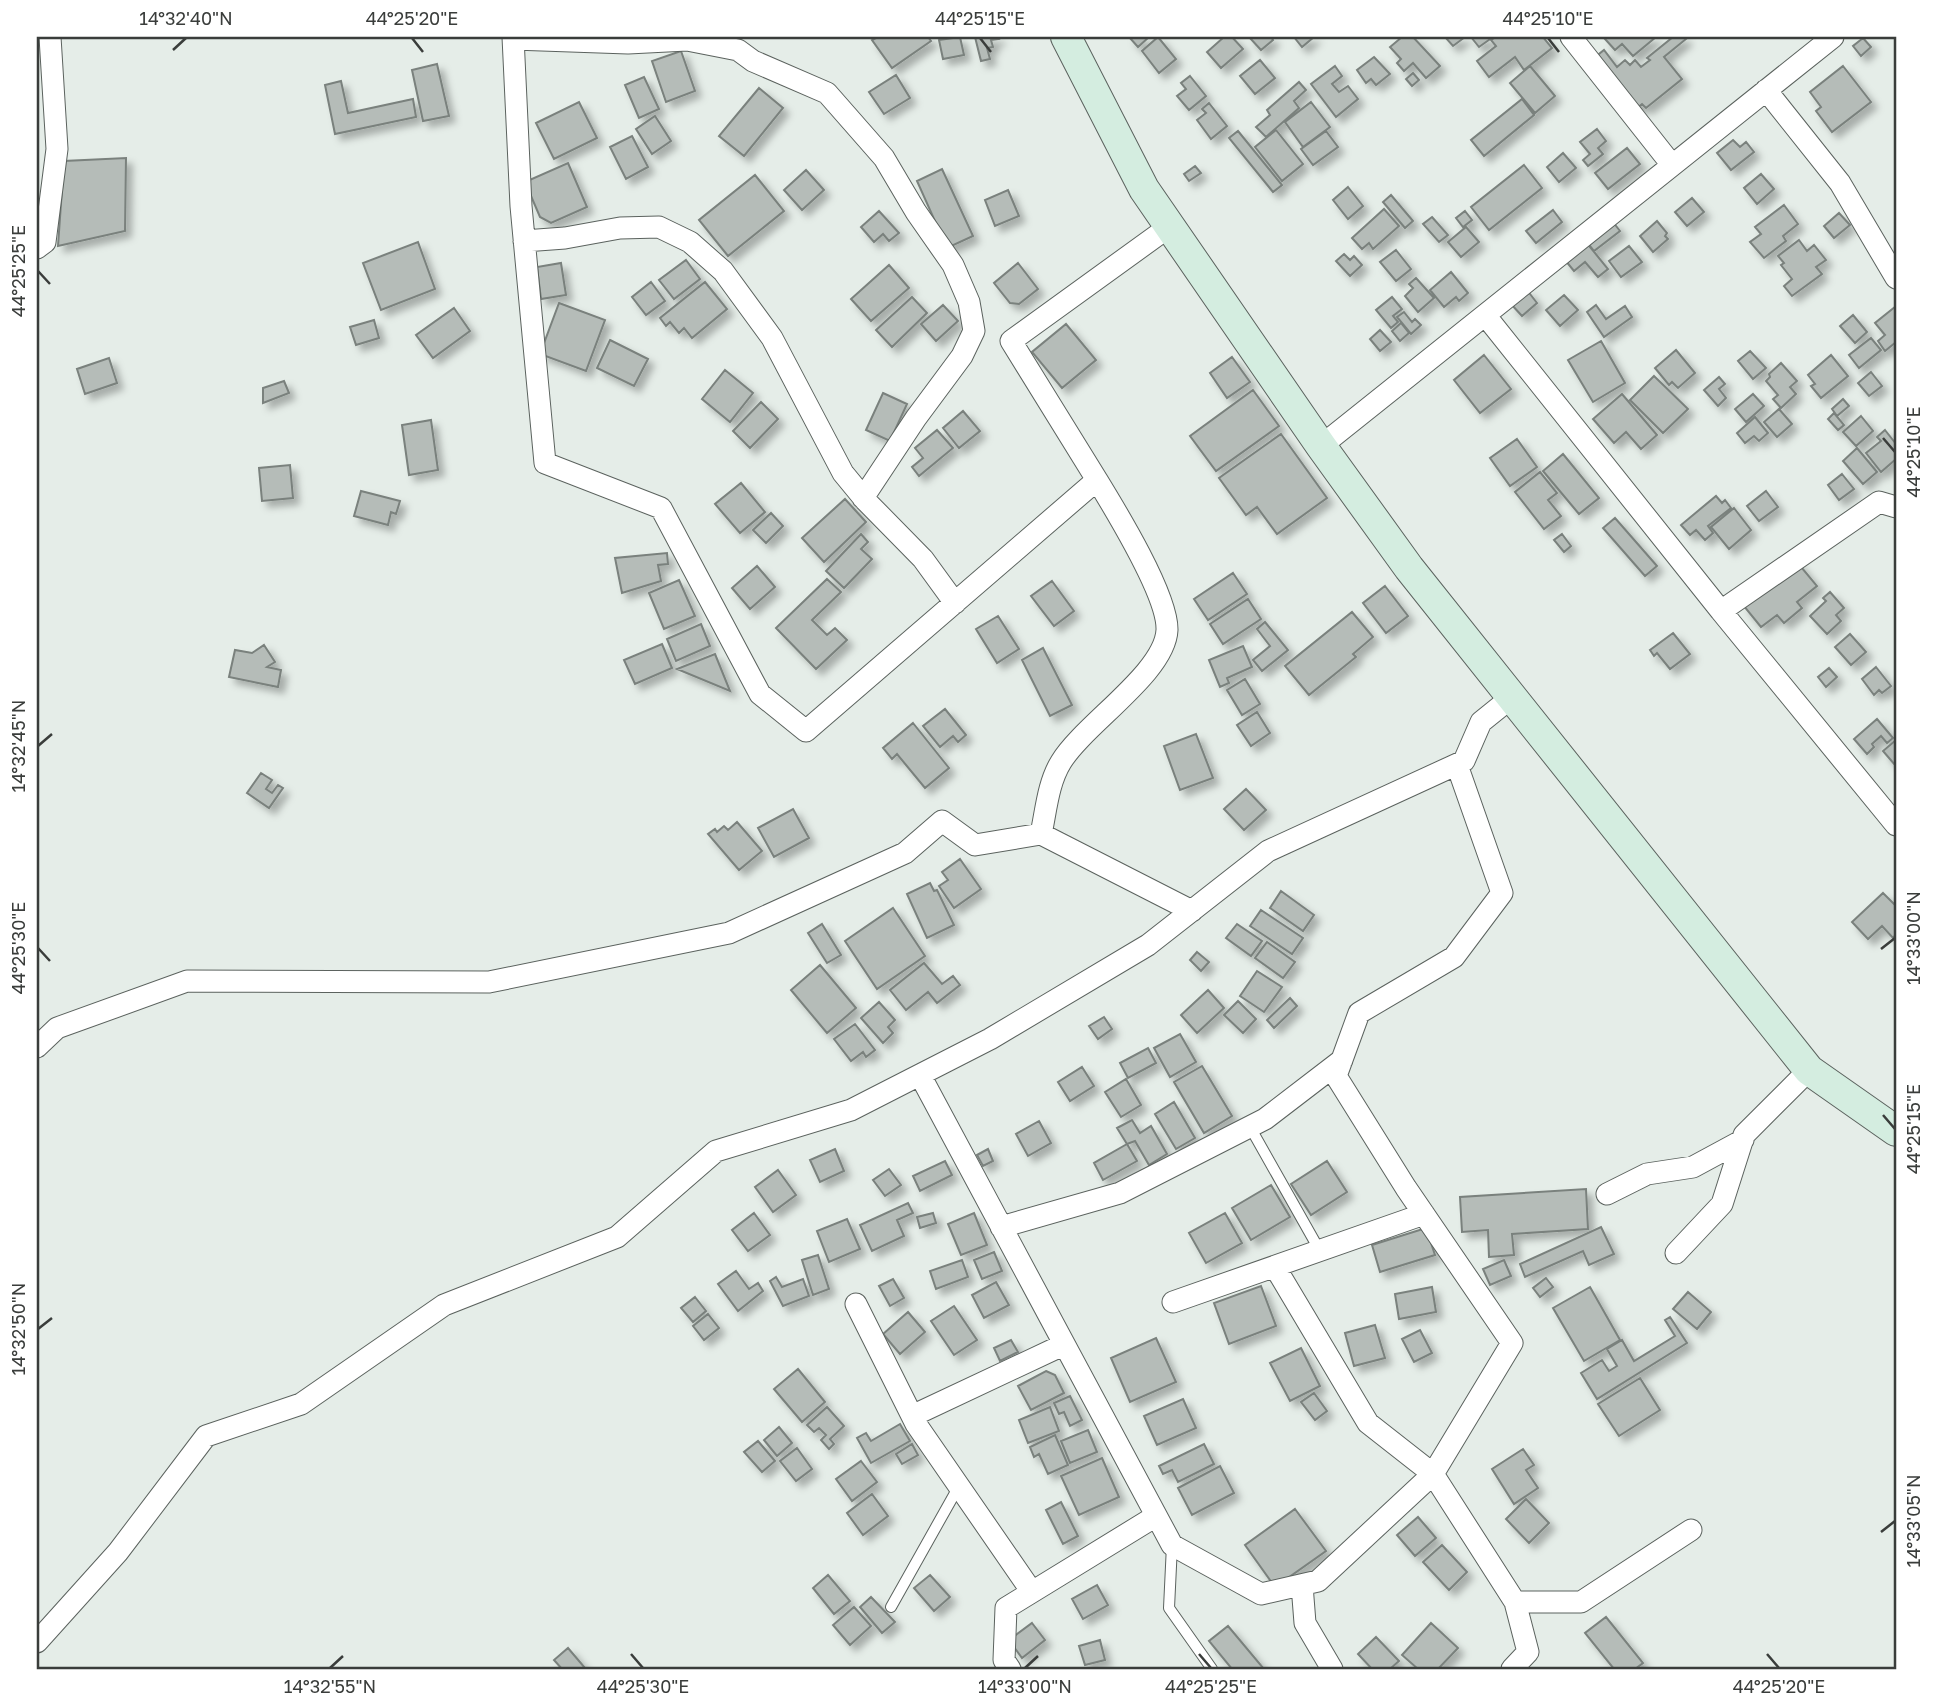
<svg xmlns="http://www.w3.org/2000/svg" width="1933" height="1706" viewBox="0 0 1933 1706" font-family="'Golos Text',sans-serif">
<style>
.building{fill:#b5bcb8;stroke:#7a817d;stroke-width:2;filter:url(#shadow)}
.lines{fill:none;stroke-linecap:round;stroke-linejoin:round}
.lane-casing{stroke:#5b625e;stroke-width:12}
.street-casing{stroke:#5b625e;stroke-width:23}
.secondary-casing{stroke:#5b625e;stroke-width:32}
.lane{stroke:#fff;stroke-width:10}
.street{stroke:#fff;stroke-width:21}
.secondary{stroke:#d4ede0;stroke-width:30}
.ticks{fill:none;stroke:#3a3d3b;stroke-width:2.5}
.neatline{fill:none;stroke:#3a3d3b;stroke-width:2.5}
.ticks-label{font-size:18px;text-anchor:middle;fill:#3a3d3b}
</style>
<defs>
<filter id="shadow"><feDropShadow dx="6" dy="6" stdDeviation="3.5" flood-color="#0004"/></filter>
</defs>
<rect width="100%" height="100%" fill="#e5ede8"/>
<path class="building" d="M878 37H928L931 41 892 68 872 40Z
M960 37 964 55 943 59 939 40Z
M975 37H998L999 39 991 40 993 47 987 48 990 59 981 61Z
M1129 37H1149L1138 47Z
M1158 37 1176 59 1159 73 1142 51Z
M1224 37H1232L1243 49 1221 68 1207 52Z
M1249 37H1271L1273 40 1261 50Z
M1294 37H1314L1302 47Z
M1402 37H1413L1440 66 1426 78 1413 63 1404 71 1397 63 1401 59 1390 47Z
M1445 37H1465L1453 46Z
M1471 37H1493L1479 47Z
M1496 37H1543L1552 48 1524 70 1515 57 1489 77 1477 61 1496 46 1491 40Z
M1607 37H1656L1633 56 1622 44 1615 50 1605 39Z
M1673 37H1684L1686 39 1664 57 1682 79 1646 108 1642 104 1636 109 1594 58 1604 50 1617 67 1625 60 1630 65 1635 60 1641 67 1650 60 1647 58Z
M1863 38 1871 47 1861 56 1853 46Z
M681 51 695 91 666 102 652 61Z
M1374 57 1390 74 1376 85 1371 79 1366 83 1357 70Z
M1260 60 1275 78 1255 94 1240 76Z
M437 64 449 116 423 121 412 70Z
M1335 66 1342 76 1332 84 1339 92 1348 86 1358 99 1336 117 1311 84Z
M1530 66 1555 96 1535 113 1510 83Z
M1843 66 1871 102 1832 132 1816 111 1821 107 1810 92Z
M1413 73 1419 80 1412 86 1406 79Z
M896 75 910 98 884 114 869 92Z
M1190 76 1206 96 1189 110 1177 96 1186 89 1181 83Z
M644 77 659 109 639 118 625 85Z
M341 81 348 113 413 99 416 117 335 134 325 85Z
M1299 82 1306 90 1294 101 1299 108 1266 137 1256 127 1270 115 1267 110Z
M759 88 783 108 744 156 719 136Z
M1522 99 1534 115 1484 156 1471 140Z
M579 102 597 138 554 159 536 123Z
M1311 102 1330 127 1303 147 1285 122Z
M1209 103 1227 126 1211 139 1197 120 1206 113 1202 109Z
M655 116 671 141 652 154 636 129Z
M1597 129 1606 141 1598 148 1603 154 1588 166 1583 160 1590 154 1580 142Z
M1276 130 1303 164 1282 181 1255 147Z
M1238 131 1282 185 1273 192 1229 138Z
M1326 131 1338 147 1313 165 1301 149Z
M632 136 648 167 626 179 610 147Z
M1733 140 1740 147 1746 142 1754 152 1731 170 1717 153Z
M1627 148 1640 164 1608 189 1595 173Z
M1563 153 1576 168 1559 182 1547 167Z
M126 158 125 231 58 246 64 161Z
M568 163 587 207 551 223 540 217 525 182Z
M1524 165 1542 188 1489 230 1471 207Z
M1195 166 1201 173 1189 181 1184 174Z
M942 169 973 236 947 248 917 181Z
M806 170 824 190 802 210 784 190Z
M1761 174 1774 189 1757 204 1744 188Z
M755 175 784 211 728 256 699 220Z
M1348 187 1363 206 1348 219 1333 200Z
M1008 190 1019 216 995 226 985 200Z
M1391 195 1413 221 1405 228 1383 202Z
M1692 198 1704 212 1687 226 1675 212Z
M1784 205 1798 224 1783 236 1786 241 1764 258 1750 242 1761 234 1755 227Z
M1384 209 1399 226 1373 249 1369 243 1362 249 1352 238Z
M1553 210 1562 222 1536 243 1526 231Z
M879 211 899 233 889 241 883 234 874 242 861 227Z
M1465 211 1472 220 1463 227 1456 218Z
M1839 213 1850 225 1834 238 1824 226Z
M1432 217 1448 235 1439 242 1423 224Z
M1657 221 1667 233 1665 236 1668 239 1653 252 1640 236Z
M1613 222 1620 231 1594 251 1587 242Z
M1466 227 1479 242 1461 257 1448 242Z
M1799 240 1807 251 1814 245 1826 260 1816 267 1822 274 1792 296 1784 286 1792 279 1781 265 1784 263 1778 256Z
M418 242 435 289 381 310 363 263Z
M1586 242 1608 269 1598 277 1585 262 1574 271 1565 260Z
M1629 246 1642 262 1621 277 1609 261Z
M1396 250 1411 269 1396 281 1380 262Z
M1344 254 1350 260 1354 256 1362 265 1350 276 1336 261Z
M686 260 700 279 674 299 659 280Z
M561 263 566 295 541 299 537 267Z
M1018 263 1038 289 1019 304 1010 303 994 283Z
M889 265 909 288 871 321 851 299Z
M1451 272 1468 293 1459 301 1456 297 1444 307 1430 290Z
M1416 278 1434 298 1418 312 1405 296 1413 288 1409 284Z
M651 282 665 301 646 315 632 297Z
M705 282 727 309 692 338 684 328 679 333 670 322 666 326 660 318Z
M1527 290 1537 303 1522 316 1511 304Z
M1564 295 1578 310 1560 326 1546 310Z
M912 297 927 313 892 347 876 330Z
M1392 297 1402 309 1393 316 1398 322 1391 328 1376 310Z
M559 303 605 320 586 371 540 354Z
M943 305 958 321 936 341 921 324Z
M1596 305 1606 319 1625 306 1632 317 1604 337 1587 312Z
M1896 306V342L1885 351 1878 341 1885 335 1875 323Z
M454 308 470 331 433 358 416 335Z
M1404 312 1412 322 1415 319 1421 325 1411 334 1397 317Z
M1853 315 1867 332 1855 343 1840 326Z
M374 320 379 338 356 345 350 327Z
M1401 323 1409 333 1400 341 1392 331Z
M1066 324 1096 360 1062 388 1032 352Z
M1380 330 1391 342 1380 351 1370 339Z
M1871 338 1881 350 1859 368 1849 355Z
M610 340 648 359 634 386 597 368Z
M1601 341 1625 383 1593 402 1568 360Z
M1676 350 1695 373 1678 388 1672 382 1669 385 1655 368Z
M1750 351 1766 368 1753 379 1738 361Z
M1484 355 1511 389 1480 413 1454 380Z
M1831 355 1848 376 1821 398 1811 386 1815 384 1808 375Z
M1232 357 1250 382 1227 398 1210 373Z
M109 358 117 383 85 394 77 369Z
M1781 363 1797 381 1790 387 1796 394 1781 408 1773 399 1778 395 1766 381 1770 377 1769 374Z
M725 370 753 393 730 422 702 399Z
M1871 372 1882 386 1869 396 1858 383Z
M1654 376 1688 409 1663 433 1630 400Z
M1719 377 1725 384 1719 389 1726 398 1718 406 1704 390Z
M284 381 289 393 263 403V388Z
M1253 390 1279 426 1216 471 1190 436Z
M883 393 907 404 890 441 866 430Z
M1622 394 1657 435 1641 449 1626 432 1614 443 1593 419Z
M1753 394 1764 406 1746 422 1735 409Z
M1843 399 1849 406 1837 416 1832 409Z
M761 402 778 419 750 448 733 431Z
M1779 409 1792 424 1777 437 1764 422Z
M963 411 980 431 959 448 943 428Z
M1834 413 1844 425 1838 430 1828 419Z
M1861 416 1873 431 1856 446 1843 432Z
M1755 417 1768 433 1759 441 1754 436 1745 443 1737 433Z
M431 420 438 470 409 475 402 425Z
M937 430 953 448 919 476 912 467 923 458 915 448Z
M1885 430 1896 444V459L1881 472 1866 453 1881 441 1877 437Z
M1281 434 1327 498 1277 534 1257 507 1246 515 1219 478Z
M1517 439 1537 467 1510 486 1490 458Z
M1857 448 1877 472 1863 484 1843 461Z
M1563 454 1599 498 1579 514 1543 471Z
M290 465 293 498 262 501 259 468Z
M1540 472 1557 493 1548 500 1561 516 1544 529 1515 492Z
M1842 474 1854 489 1839 500 1828 485Z
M741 483 765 512 740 533 715 504Z
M361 491 400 501 396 514 391 512 388 525 354 516Z
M1766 491 1778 507 1759 521 1747 506Z
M1716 496 1722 503 1725 500 1731 508 1708 526 1713 533 1705 540 1696 530 1690 535 1681 525Z
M845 499 866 522 824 562 802 538Z
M1734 508 1751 530 1729 549 1711 527Z
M771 513 783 526 766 543 753 530Z
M1615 518 1657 566 1645 576 1603 528Z
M861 534 868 542 861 549 872 559 844 588 826 571Z
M1562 534 1571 546 1564 552 1554 540Z
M667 553 668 564 658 565 661 581 622 593 615 558Z
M1797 562 1817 586 1797 602 1802 608 1784 623 1777 615 1761 627 1743 605Z
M757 566 775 587 750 609 732 588Z
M1233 573 1247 594 1208 620 1194 599Z
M827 579 841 592 812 620 827 635 835 628 847 640 816 669 776 628Z
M679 580 695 616 664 629 649 593Z
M1052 581 1074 611 1054 626 1031 596Z
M1385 586 1408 616 1386 633 1363 603Z
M1830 592 1844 608 1836 615 1841 621 1827 634 1810 616 1826 601 1823 598Z
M1248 599 1261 619 1223 644 1210 624Z
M1352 612 1373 637 1353 654 1356 657 1309 695 1285 666Z
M998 616 1019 649 997 663 976 629Z
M1265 622 1288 650 1262 671 1253 660 1270 646 1257 629Z
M701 624 710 646 676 661 667 639Z
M1673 633 1690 654 1670 669 1657 653 1654 656 1650 650Z
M1850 634 1866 652 1851 665 1835 647Z
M662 644 672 668 635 684 624 660Z
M264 645 275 662 267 667 281 670 278 687 229 677 235 650 252 653Z
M1243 646 1252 667 1227 678 1229 683 1220 687 1209 660Z
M1043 648 1072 705 1050 716 1022 660Z
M715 654 730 691 677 669Z
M1876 667 1891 686 1882 693 1879 690 1874 695 1862 679Z
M1829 668 1837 677 1826 687 1818 677Z
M1245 679 1260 704 1242 715 1227 690Z
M945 709 966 735 958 742 953 736 940 747 923 726Z
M1257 712 1270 733 1251 746 1237 725Z
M1877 719 1893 738 1887 743 1881 736 1872 744 1874 747 1867 754 1854 739Z
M913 723 949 768 925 788 897 754 892 759 883 748Z
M1196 734 1213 778 1180 790 1164 746Z
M1896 740V765H1895L1883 751Z
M261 773 272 780 266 789 272 793 278 785 283 788 269 808 247 793Z
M1246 789 1266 810 1244 830 1224 809Z
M793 809 809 838 774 857 758 828Z
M737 822 762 851 739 870 708 834 715 829 717 832 724 826 728 830Z
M960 859 981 889 954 908 939 886 948 880 942 872Z
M930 883 934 891 937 890 954 925 927 938 907 894Z
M1281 891 1314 915 1303 931 1270 908Z
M1883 893 1896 906V934L1893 938 1882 926 1868 939 1852 922Z
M893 908 925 956 877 989 845 941Z
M1261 910 1303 938 1292 954 1250 926Z
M822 924 841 955 827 963 808 933Z
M1237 924 1262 941 1251 956 1226 938Z
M1267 942 1295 962 1283 978 1255 958Z
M1197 952 1209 962 1201 971 1190 960Z
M924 963 942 984 953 976 960 985 937 1003 928 992 906 1010 890 990Z
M820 965 856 1008 827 1033 791 990Z
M1257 971 1282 987 1264 1012 1240 996Z
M1208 990 1224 1008 1197 1033 1181 1015Z
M1290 998 1297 1006 1274 1028 1267 1020Z
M1238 1001 1256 1019 1243 1033 1224 1015Z
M879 1002 895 1020 888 1027 893 1033 883 1043 861 1018Z
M1104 1017 1112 1029 1098 1039 1089 1026Z
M855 1024 875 1050 866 1057 863 1052 851 1061 834 1039Z
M1180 1034 1196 1062 1170 1077 1154 1048Z
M1148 1048 1156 1063 1128 1078 1120 1063Z
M1202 1066 1232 1116 1204 1133 1174 1082Z
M1082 1067 1094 1086 1070 1101 1058 1082Z
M1126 1079 1141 1105 1121 1117 1105 1092Z
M1174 1102 1195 1138 1176 1149 1155 1114Z
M1132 1120 1140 1133 1151 1126 1167 1154 1149 1165 1135 1141 1127 1144 1117 1128Z
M1039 1121 1051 1143 1028 1156 1016 1134Z
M1127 1144 1137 1161 1103 1180 1094 1163Z
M835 1149 844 1171 820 1182 810 1160Z
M988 1149 993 1161 983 1166 977 1155Z
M945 1161 952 1175 920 1191 913 1176Z
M1327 1161 1347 1192 1311 1215 1291 1184Z
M889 1169 901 1185 885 1196 873 1180Z
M778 1170 796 1195 773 1212 755 1187Z
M1271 1185 1290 1217 1251 1240 1232 1208Z
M1586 1189 1588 1229 1512 1234 1514 1255 1489 1257 1488 1230 1462 1232 1460 1197Z
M908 1203 913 1213 897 1220 904 1236 872 1251 860 1225Z
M754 1213 770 1235 748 1251 732 1230Z
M933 1213 936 1223 920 1228 917 1217Z
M974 1213 987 1245 961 1255 948 1224Z
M1225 1213 1242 1243 1206 1263 1189 1233Z
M847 1219 860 1249 829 1262 817 1231Z
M1601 1227 1614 1254 1589 1265 1583 1251 1525 1277 1520 1264Z
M1426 1228 1435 1255 1380 1272 1372 1245Z
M994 1252 1002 1271 982 1279 974 1260Z
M818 1255 829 1289 813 1295 802 1260Z
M962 1260 968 1277 936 1289 930 1271Z
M1504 1260 1511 1276 1490 1285 1483 1269Z
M736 1271 749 1289 758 1283 763 1291 738 1311 718 1284Z
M776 1277 782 1287 803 1279 809 1296 783 1306 770 1281Z
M1546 1278 1553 1287 1540 1297 1533 1288Z
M893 1279 904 1298 890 1306 879 1286Z
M996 1282 1009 1305 984 1318 972 1295Z
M1261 1286 1276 1326 1229 1344 1214 1303Z
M1432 1287 1436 1312 1399 1319 1395 1294Z
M1590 1287 1620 1340 1584 1361 1553 1308Z
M1688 1292 1711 1312 1697 1329 1673 1309Z
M695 1297 706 1311 693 1322 681 1308Z
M954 1306 977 1340 954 1355 931 1321Z
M908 1312 925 1332 900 1354 883 1334Z
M708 1314 719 1328 704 1340 693 1326Z
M1670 1317 1687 1343 1597 1399 1581 1373 1602 1360 1609 1371 1617 1366 1607 1349 1622 1340 1634 1361 1675 1336 1665 1320Z
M1375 1325 1385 1358 1354 1366 1345 1333Z
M1420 1330 1432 1353 1414 1362 1402 1339Z
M1156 1338 1176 1382 1130 1402 1111 1358Z
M1011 1340 1018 1352 1000 1361 994 1348Z
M1301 1348 1320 1386 1290 1401 1270 1363Z
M798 1369 825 1402 802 1422 774 1389Z
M1046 1371 1055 1375 1064 1393 1031 1410 1018 1386Z
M1640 1378 1660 1410 1619 1436 1598 1404Z
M1314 1393 1327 1411 1315 1420 1301 1402Z
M1070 1396 1082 1420 1070 1426 1064 1412 1059 1414 1054 1403Z
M1183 1399 1196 1428 1157 1445 1144 1416Z
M827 1407 844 1426 830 1439 834 1444 829 1449 821 1440 826 1435 819 1428 814 1432 807 1425Z
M1050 1407 1059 1431 1028 1443 1019 1420Z
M900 1424 910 1441 871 1463 857 1438 866 1433 871 1441Z
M779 1427 792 1443 777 1456 764 1440Z
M1088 1430 1097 1452 1070 1463 1061 1441Z
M1055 1435 1068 1465 1048 1474 1039 1454 1034 1457 1030 1447Z
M758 1441 775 1461 762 1472 744 1452Z
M912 1444 918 1455 902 1464 896 1454Z
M1204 1444 1214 1464 1178 1482 1172 1470 1163 1474 1159 1466Z
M797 1448 812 1469 796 1481 780 1461Z
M1523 1449 1534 1465 1526 1470 1538 1488 1514 1504 1492 1469Z
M1102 1458 1119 1497 1079 1515 1061 1476Z
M861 1461 877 1482 852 1501 836 1479Z
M1220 1466 1234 1493 1192 1515 1178 1488Z
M872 1494 888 1516 863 1535 847 1513Z
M1526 1499 1549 1523 1529 1543 1506 1519Z
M1061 1502 1078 1536 1063 1544 1046 1510Z
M1295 1509 1326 1551 1275 1587 1245 1545Z
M1418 1517 1436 1538 1415 1556 1397 1535Z
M1442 1545 1467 1572 1449 1590 1423 1562Z
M828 1575 850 1601 834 1614 813 1588Z
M930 1575 950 1597 934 1611 914 1588Z
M1097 1585 1108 1605 1083 1619 1072 1599Z
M871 1597 895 1622 882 1633 860 1607Z
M854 1607 871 1626 850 1645 833 1625Z
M1606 1617 1643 1663 1635 1669H1614L1585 1633Z
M1032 1623 1045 1640 1022 1658 1009 1640Z
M1431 1623 1458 1648 1438 1669H1418L1402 1655Z
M1228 1626 1264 1669H1232L1209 1641Z
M1376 1637 1399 1661 1390 1669H1372L1358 1654Z
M1100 1640 1105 1660 1085 1665 1079 1646Z
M568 1648 585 1668 584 1669H562L554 1660Z"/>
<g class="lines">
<defs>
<path id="lane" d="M1250 1127 1320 1251
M1172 1545 1169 1608 1212 1669
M891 1607 959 1486"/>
<path id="street" d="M513 37 521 206 545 463 661 508 760 694 806 731 1097 480 1011 341 1170 226
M1571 37 1672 165
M513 39 628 43 687 40 738 50 753 61 827 93 884 158 916 212 953 265 969 302 974 331 962 356 916 418 863 498
M1766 90 1840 183 1896 278
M524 241 565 238 620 228 659 227 690 242 723 271 772 338 843 473 866 501 923 559 955 603
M37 248 45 242 57 149 50 37
M1485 315 1721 611 1879 502 1896 507
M1321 446 1833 37
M1721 611 1896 825
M1457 765 1502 893 1454 957 1359 1013 1336 1076 1406 1188 1512 1343 1433 1474 1515 1602H1581L1691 1530
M1041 834C1046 811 1048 783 1061 762 1084 724 1165 673 1167 630 1168 596 1116 511 1097 480
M37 1047 57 1028 187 981 489 982 729 933 905 853 942 821 975 845 1041 834 1192 911
M920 1075 1172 1545 1261 1594 1318 1581 1433 1474 1368 1423 1275 1267
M1607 1194 1647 1174 1693 1167 1743 1140
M1001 1227 1120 1193 1265 1119 1342 1060
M1676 1253 1722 1204 1744 1135 1809 1070
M1173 1302 1424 1214
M856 1304 916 1424 1032 1592
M912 1416 1063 1345
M1302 1585 1305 1623 1332 1669
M37 1642 118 1552 206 1436 301 1404 444 1305 617 1237 716 1151 851 1110 990 1039 1148 945 1268 851 1464 761 1481 722 1512 697
M1010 1669 1004 1660 1006 1608 1156 1516
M1512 1669 1528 1652 1515 1602"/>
<path id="secondary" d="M1066 37 1144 189 1321 446 1409 568 1809 1070 1896 1131"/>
</defs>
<use href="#lane" class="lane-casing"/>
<use href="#street" class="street-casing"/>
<use href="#secondary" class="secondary-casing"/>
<use href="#lane" class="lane"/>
<use href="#street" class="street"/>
<use href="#secondary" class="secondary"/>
</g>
<path class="ticks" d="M412 38 423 52M980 38 991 52M1548 38 1559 52M173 50 186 38M38 271 50 284M1883 438 1895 452M38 746 52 734M38 948 50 961M1881 949 1895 938M1883 1115 1895 1129M38 1329 52 1318M1881 1532 1895 1521M631 1654 643 1668M1199 1654 1211 1668M1767 1654 1779 1668M330 1668 343 1656M1025 1668 1038 1656"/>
<rect width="1933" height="1706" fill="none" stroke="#ffffff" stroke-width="77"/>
<rect x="38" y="38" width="1857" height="1630" class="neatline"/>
<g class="ticks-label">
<text x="186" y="25">14°32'40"N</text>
<text x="412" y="25">44°25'20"E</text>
<text x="980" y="25">44°25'15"E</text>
<text x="1548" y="25">44°25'10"E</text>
<text transform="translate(19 271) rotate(-90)" y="6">44°25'25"E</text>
<text transform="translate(1914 452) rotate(-90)" y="6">44°25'10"E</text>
<text transform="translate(19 746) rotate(-90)" y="6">14°32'45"N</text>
<text transform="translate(1914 938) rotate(-90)" y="6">14°33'00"N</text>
<text transform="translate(19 948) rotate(-90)" y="6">44°25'30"E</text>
<text transform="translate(1914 1129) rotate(-90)" y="6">44°25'15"E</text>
<text transform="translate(19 1329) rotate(-90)" y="6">14°32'50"N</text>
<text transform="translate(1914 1521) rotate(-90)" y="6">14°33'05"N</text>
<text x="330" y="1693">14°32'55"N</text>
<text x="643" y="1693">44°25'30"E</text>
<text x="1025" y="1693">14°33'00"N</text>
<text x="1211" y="1693">44°25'25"E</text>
<text x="1779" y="1693">44°25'20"E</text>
</g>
</svg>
